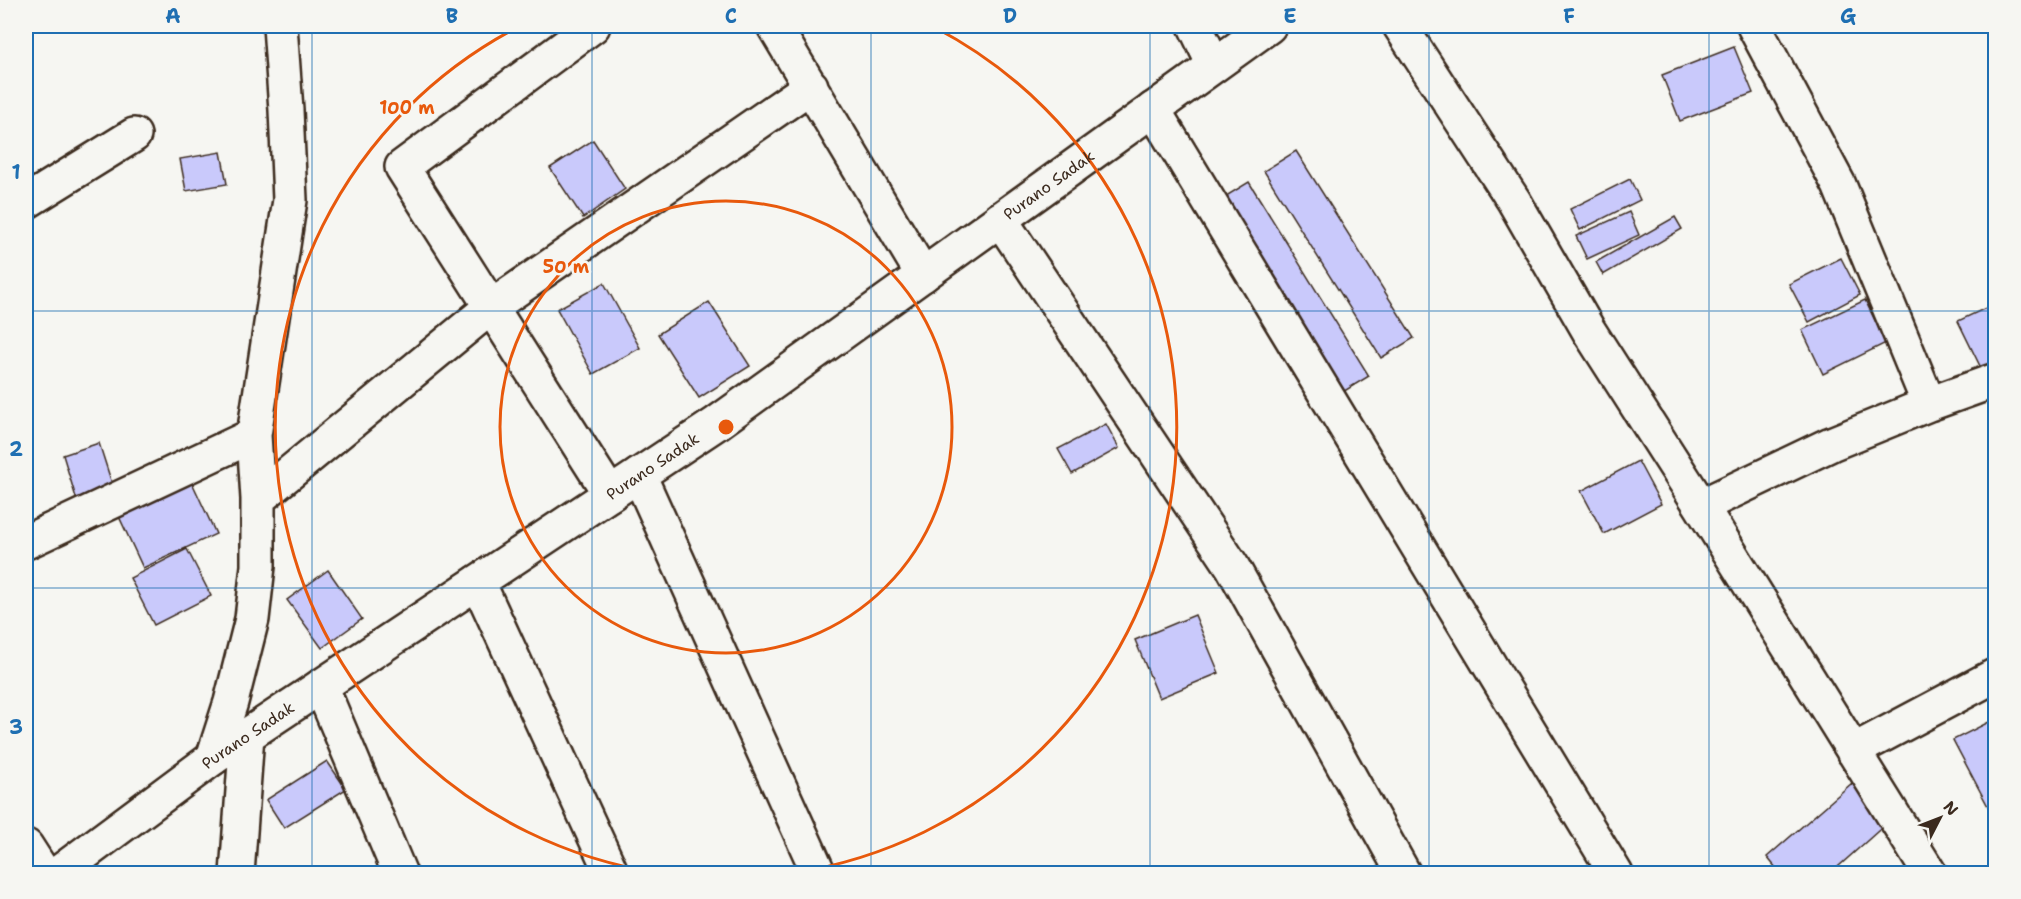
<svg xmlns="http://www.w3.org/2000/svg" width="2021" height="899" viewBox="0 0 2021 899" font-family="'Shantell Sans',sans-serif">
<style>
.building{fill:#c9c9fb;stroke:#3b2a1e;stroke-width:1.5}
.lines{fill:none;stroke-linecap:round;stroke-linejoin:round}
.street-casing{stroke:#3b2a1e;stroke-width:38}
.secondary-casing{stroke:#3b2a1e;stroke-width:38}
.street{stroke:#f6f6f2;stroke-width:33}
.secondary{stroke:#f6f6f2;stroke-width:33}
.grid{fill:none;stroke:#1f6fb2;stroke-width:1.5;stroke-opacity:0.55}
.ring{fill:none;stroke:#e8590c;stroke-width:3}
.labels{text-anchor:middle;dominant-baseline:central;stroke-width:5;stroke-linejoin:round;paint-order:stroke}
.street-label{font-size:16px;fill:#3b2a1e;stroke:#f6f6f2}
.centre{fill:#e8590c;stroke:#f6f6f2;stroke-width:3}
.ring-label{font-size:18px;text-anchor:middle;font-weight:bold;fill:#e8590c;stroke:#f6f6f2;stroke-width:5;stroke-linejoin:round;paint-order:stroke}
.neatline{fill:none;stroke:#1f6fb2;stroke-width:2}
.grid-label{font-size:20px;text-anchor:middle;font-weight:bold;fill:#1f6fb2}
</style>
<rect width="100%" height="100%" fill="#f6f6f2"/>
<filter id="ink" filterUnits="userSpaceOnUse"><feTurbulence type="fractalNoise" baseFrequency=".0167" numOctaves="2"/><feDisplacementMap in="SourceGraphic" scale="12" xChannelSelector="R" yChannelSelector="G"/><feConvolveMatrix kernelMatrix="1 2 1 2 8 2 1 2 1" color-interpolation-filters="sRGB"/></filter>
<g filter="url(#ink)">
<path class="building" d="M1734 47 1753 93 1680 121 1662 75Z
M593 140 625 189 583 218 550 168Z
M1296 151 1414 338 1381 358 1264 171Z
M221 152 227 184 186 191 180 159Z
M1630 179 1640 200 1580 230 1570 209Z
M1249 182 1369 376 1333 398 1213 204Z
M1629 212 1639 235 1587 259 1576 236Z
M1675 217 1682 229 1603 275 1596 262Z
M1841 258 1860 295 1809 322 1789 284Z
M604 283 640 348 593 374 557 309Z
M1865 300 1886 343 1823 374 1802 330Z
M709 302 750 366 699 398 658 334Z
M1988 307 1996 324V361L1981 368 1958 321Z
M1106 424 1119 448 1072 474 1058 449Z
M99 443 114 490 77 501 63 455Z
M1638 461 1661 504 1604 534 1581 491Z
M189 476 216 534 143 568 116 510Z
M187 549 211 596 154 625 130 578Z
M328 570 362 619 322 648 287 600Z
M1195 615 1219 673 1159 698 1135 640Z
M1989 722 1996 735V807L1990 810 1953 740Z
M327 761 346 789 284 828 266 800Z
M1852 783 1887 823 1830 874H1781L1767 857Z"/>
<g class="lines">
<defs>
<path id="street" d="M593 26 402 167 610 494
M774 26 923 275
M1195 26 1214 65
M1400 26 1514 201 1589 331 1701 506 1930 874
M1754 26 1839 185 1929 404
M1153 109 1616 874
M26 202 134 135
M1000 219 1232 566 1404 874
M639 475 819 874
M258 499 491 307 811 86
M1701 506 1831 444 1929 404 1996 380
M26 542 254 435
M478 582 612 874
M321 686 400 874
M1853 751 1996 675
M213 758 231 702 252 619 258 566V499L254 435 290 200 286 110 280 26
M237 874 247 735"/>
<g id="secondary">
<path d="M26 846 44 874"/>
<path id="s1" d="M57 874 213 758 717 423 1269 26"/>
</g>
</defs>
<use href="#street" class="street-casing"/>
<use href="#secondary" class="secondary-casing"/>
<use href="#street" class="street"/>
<use href="#secondary" class="secondary"/>
</g>
</g>
<path class="grid" d="M312 26V874M592 26V874M871 26V874M1150 26V874M1429 26V874M1709 26V874M26 311H1996M26 588H1996"/>
<g class="ring">
<circle cx="726" cy="427" r="226"/>
<path d="M659 873A451 451 0 0 1 518 27M934 27A451 451 0 0 1 793 873"/>
</g>
<g class="labels">
<g class="street-label">
<text stroke="none"><textPath href="#s1" startOffset="1208">Purano Sadak</textPath></text>
<text stroke="none"><textPath href="#s1" startOffset="722">Purano Sadak</textPath></text>
<text stroke="none"><textPath href="#s1" startOffset="236">Purano Sadak</textPath></text>
</g>
</g>
<circle cx="726" cy="427" r="9" class="centre"/>
<g class="ring-label">
<text x="407" y="114">100 m</text>
<text x="566" y="273">50 m</text>
</g>
<rect width="2021" height="899" fill="none" stroke="#f6f6f2" stroke-width="66"/>
<g transform="translate(1940 818) rotate(48)" stroke="#f6f6f2" stroke-width="4.5" paint-order="stroke">
<path d="M0-4.5L10 22L0 15L-10 22Z" fill="#3b2a1e"/>
<text y="-9" font-size="16" font-weight="bold" text-anchor="middle" fill="#3b2a1e">N</text>
</g>
<rect x="33" y="33" width="1955" height="833" class="neatline"/>
<g class="grid-label">
<text x="173" y="23">A</text>
<text x="452" y="23">B</text>
<text x="731" y="23">C</text>
<text x="1010" y="23">D</text>
<text x="1290" y="23">E</text>
<text x="1569" y="23">F</text>
<text x="1848" y="23">G</text>
<text x="16" y="179">1</text>
<text x="16" y="456">2</text>
<text x="16" y="734">3</text>
</g>
</svg>
